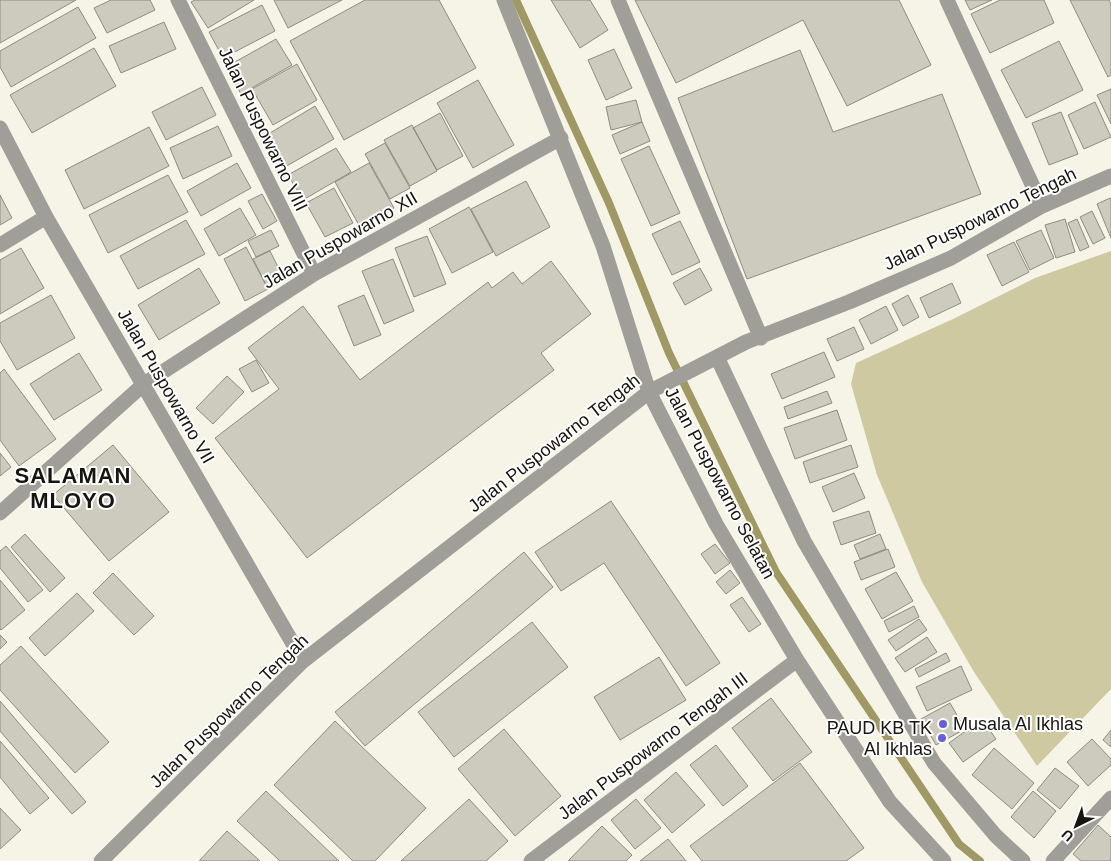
<svg xmlns="http://www.w3.org/2000/svg" width="1111" height="861" viewBox="0 0 1111 861" font-family="Helvetica,sans-serif">
<style>
.green{fill:#cfc9a2}
.lines{fill:none;stroke-linecap:round;stroke-linejoin:round}
.stream{stroke:#a09865;stroke-width:8}
.building{fill:#cdcbbe;stroke:#8e8c80}
.street{stroke:#9f9e98;stroke-width:15}
.poi-dot{fill:#6460d9;stroke:#fff;stroke-width:2}
.labels{text-anchor:middle;dominant-baseline:central;stroke-width:4;stroke-linejoin:round;paint-order:stroke}
.street-label{font-size:18px;fill:#161510;stroke:#fff}
.poi-label{font-size:18px;fill:#161510;stroke:#fff;text-anchor:start}
.district-label{font-size:22px;font-weight:bold;letter-spacing:1px;fill:#161510;stroke:#fff}
</style>
<rect width="100%" height="100%" fill="#f6f4e7"/>
<path class="green" d="M1111 251V689L1037 766 974 672 922 582 877 475 851 384 856 363 953 319 1035 278Z"/>
<g class="lines">
<path class="stream" d="M516 0 609 203 669 353 776 572 959 844 980 861"/>
</g>
<path class="building" d="M0 0H76L0 43Z
M111 0H150L155 10 107 33 94 8Z
M195 0H254L208 28 191 2Z
M274 0H342L288 28Z
M365 0H439L476 68 344 140 290 41Z
M551 0H590L608 30 580 48Z
M635 0H899L931 65 847 106 803 20 676 83Z
M965 0H992L970 10Z
M1000 0H1044L1054 23 990 53 971 14Z
M1070 0H1109L1111 4V75L1108 77Z
M262 5 275 31 223 58 209 32Z
M78 7 96 38 11 87 0 67V51Z
M164 22 176 49 121 73 109 46Z
M276 39 292 65 241 94 226 67Z
M1059 41 1083 90 1026 118 1001 70Z
M94 48 116 86 32 133 10 95Z
M614 49 632 88 606 100 588 60Z
M800 50 833 132 942 94 981 194 747 279 678 98Z
M297 64 317 100 273 125 252 89Z
M478 80 514 145 473 168 437 103Z
M202 87 216 115 166 140 152 112Z
M1111 89V124L1097 95Z
M636 100 642 122 611 130 606 107Z
M1095 102 1111 137 1084 149 1068 115Z
M315 106 334 139 283 168 265 136Z
M1061 112 1078 154 1049 165 1032 123Z
M440 113 463 156 437 170 413 128Z
M642 122 650 141 620 154 612 135Z
M412 125 437 171 410 186 384 140Z
M218 126 232 156 183 179 170 148Z
M149 127 169 166 84 209 65 170Z
M385 143 410 188 390 199 365 154Z
M649 146 680 213 651 226 621 159Z
M336 148 351 172 303 200 288 175Z
M237 163 251 188 201 216 187 191Z
M369 163 394 208 360 227 335 182Z
M168 175 188 212 108 253 89 215Z
M526 181 550 227 496 256 471 209Z
M334 188 353 223 325 237 306 203Z
M262 194 277 221 263 229 248 201Z
M0 195 12 218 0 225Z
M1110 198 1111 201V238L1097 204Z
M469 207 493 252 452 273 429 229Z
M240 208 256 235 219 256 204 229Z
M1092 211 1105 238 1093 244 1080 217Z
M1065 219 1075 252 1056 258 1045 225Z
M1077 219 1089 247 1080 251 1068 223Z
M186 220 205 254 138 289 120 256Z
M680 221 700 262 672 275 652 234Z
M271 230 279 246 256 257 248 241Z
M1041 230 1054 258 1030 270 1016 241Z
M427 236 446 284 414 297 395 248Z
M1014 242 1029 272 1002 286 987 255Z
M246 247 268 289 245 301 224 259Z
M21 248 44 288 0 314V260Z
M270 251 284 279 267 287 253 259Z
M393 259 414 311 384 324 362 271Z
M551 261 591 314 541 353 554 370 307 558 215 438 279 389 248 348 303 306 360 380 488 282 492 288 513 272 522 284Z
M199 268 220 303 159 340 138 305Z
M700 268 712 290 685 305 673 283Z
M952 283 961 303 929 318 920 298Z
M51 295 75 338 17 370 0 341V323Z
M364 295 381 335 354 346 338 306Z
M908 295 919 317 903 326 892 304Z
M886 306 898 330 871 344 859 320Z
M854 327 864 349 837 361 827 339Z
M824 352 835 377 782 399 771 374Z
M79 353 102 390 54 420 30 384Z
M256 360 269 383 252 392 239 369Z
M4 369 56 439 19 466 0 440V373Z
M227 376 244 392 213 424 196 408Z
M827 391 832 403 788 419 784 407Z
M837 410 847 440 795 459 784 428Z
M113 445 169 512 109 561 53 495Z
M851 445 858 467 810 483 803 462Z
M0 453 11 467 0 476Z
M854 473 865 498 833 512 822 487Z
M611 501 720 663 686 686 604 563 561 591 535 552Z
M869 511 876 533 841 545 833 522Z
M25 534 65 578 50 592 11 547Z
M880 534 886 549 860 559 854 545Z
M715 544 730 563 715 574 701 554Z
M6 546 43 590 28 602 0 568V551Z
M888 549 895 567 861 580 854 562Z
M524 552 553 587 365 746 335 712Z
M730 570 740 583 726 594 716 582Z
M896 572 913 601 882 619 865 589Z
M113 573 154 616 134 635 93 593Z
M0 580 25 610 1 630 0 629Z
M77 593 94 611 45 656 29 638Z
M742 597 761 624 749 632 730 605Z
M914 606 919 617 889 632 884 621Z
M919 619 927 630 896 651 888 640Z
M532 622 568 667 454 757 418 712Z
M0 635 7 642 0 649Z
M927 637 937 652 905 672 895 658Z
M21 646 109 742 75 773 0 690V665Z
M946 653 950 661 919 677 915 669Z
M659 657 686 700 620 740 594 697Z
M961 666 972 690 927 711 916 687Z
M771 698 812 752 773 781 732 728Z
M0 701 86 802 72 814 0 731Z
M950 703 965 729 936 745 921 719Z
M982 719 996 739 963 762 949 743Z
M335 721 426 808 375 861H353L274 785Z
M504 729 561 796 515 836 458 769Z
M1111 730V747L1103 740Z
M1092 739 1111 759V765L1088 786 1067 762Z
M0 741 49 798 30 814 0 777Z
M716 745 748 786 723 806 690 765Z
M994 748 1034 783 1012 809 972 775Z
M800 763 864 848 846 861H702L690 846Z
M1055 768 1079 786 1060 809 1037 790Z
M676 772 705 805 672 833 644 800Z
M266 791 339 861H280L237 821Z
M1033 791 1056 811 1034 838 1011 817Z
M469 799 508 841 486 861H401Z
M636 799 661 828 635 849 611 820Z
M0 808 21 830 0 849Z
M1098 825 1111 837V861H1081L1073 854Z
M602 826 632 855 626 861H568Z
M227 831 260 861H199Z
M668 839 686 861H640Z"/>
<g class="lines">
<path class="street" d="M178 0 314 274
M504 0 603 246 649 392 716 524 797 660 890 802 944 861
M618 0 761 338
M947 0 1042 206
M0 128 46 217 303 661
M0 245 46 217
M717 357 804 541 934 763 996 836 1023 861
M0 513 144 384 314 274 561 138
M101 861 303 661 649 392 746 342 849 302 951 258 1042 206 1111 176
M531 861 797 660
M1053 861 1111 798"/>
</g>
<g class="poi-dot">
<circle cx="943" cy="724" r="5"/>
<circle cx="942" cy="738" r="5"/>
</g>
<g class="labels">
<g class="street-label">
<text transform="translate(263 129) rotate(64)">Jalan Puspowarno VIII</text>
<text transform="translate(980 219) rotate(-26)">Jalan Puspowarno Tengah</text>
<text transform="translate(340 240) rotate(-30)">Jalan Puspowarno XII</text>
<text transform="translate(166 386) rotate(60)">Jalan Puspowarno VII</text>
<text transform="translate(554 443) rotate(-38)">Jalan Puspowarno Tengah</text>
<text transform="translate(720 483) rotate(62)">Jalan Puspowarno Selatan</text>
<text transform="translate(229 711) rotate(-44)">Jalan Puspowarno Tengah</text>
<text transform="translate(653 746) rotate(-37)">Jalan Puspowarno Tengah III</text>
</g>
<g class="poi-label">
<text x="953" y="724">Musala Al Ikhlas</text>
<text x="932" y="728" text-anchor="end">PAUD KB TK<tspan x="932" dy="21">Al Ikhlas</tspan></text>
</g>
<g class="district-label">
<text x="73" y="475">SALAMAN<tspan x="73" dy="25">MLOYO</tspan></text>
</g>
</g>
<g transform="translate(1076 826) rotate(222)" stroke="#ffffff" stroke-width="4" paint-order="stroke">
<path d="M0-4L9 19L0 12L-9 19Z" fill="#161510"/>
<text y="-8" font-size="14" font-weight="bold" text-anchor="middle" fill="#161510">U</text>
</g>
</svg>
